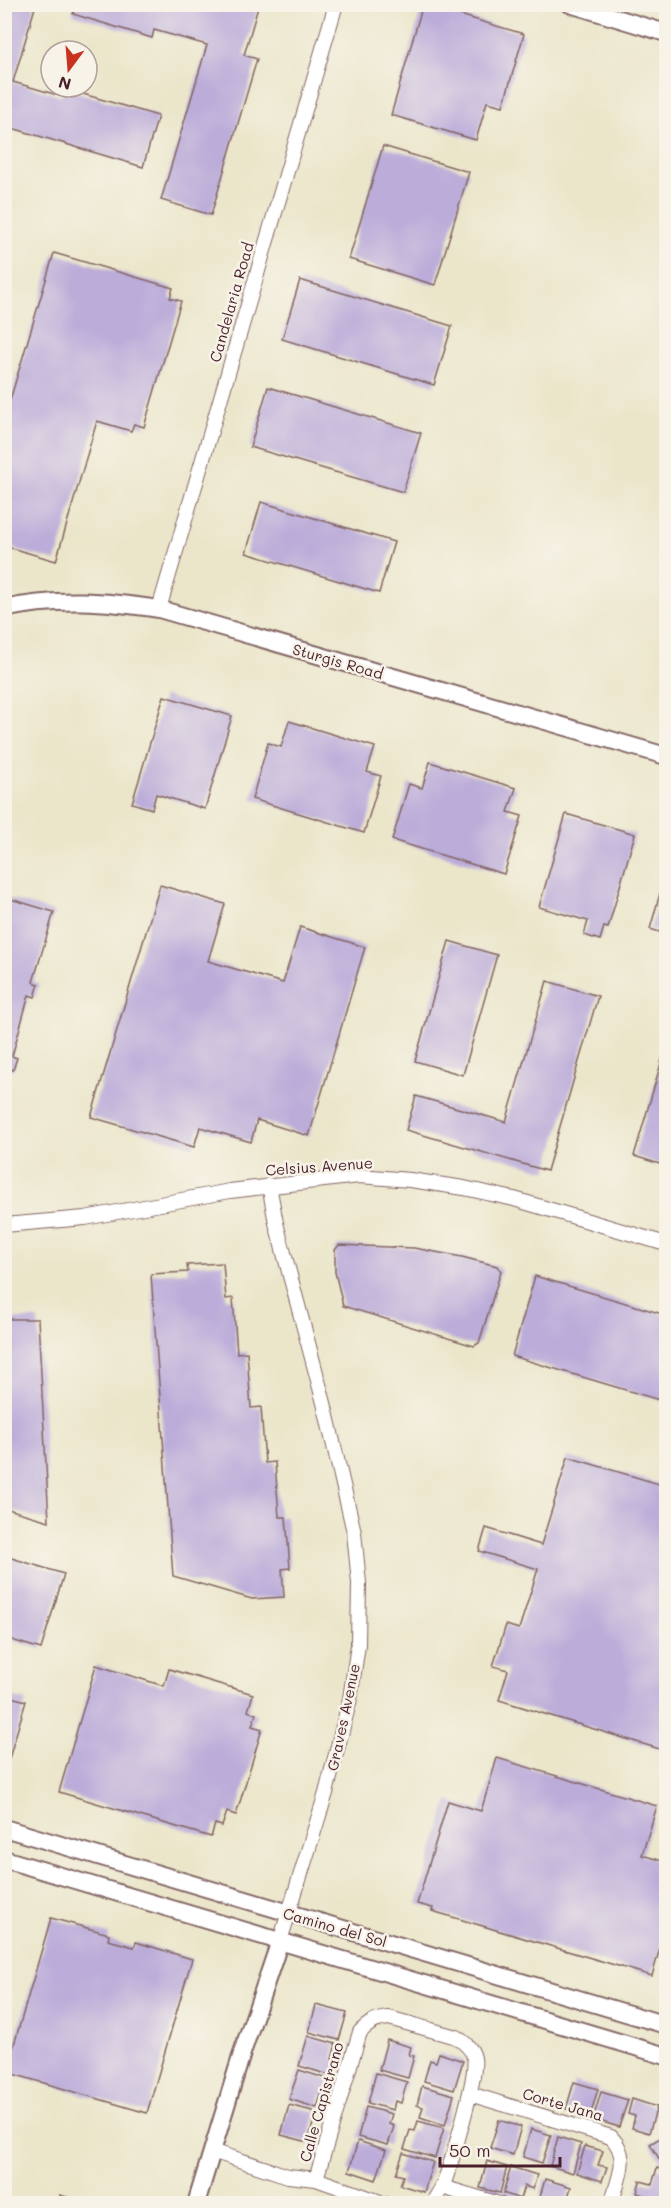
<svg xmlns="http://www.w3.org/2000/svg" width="671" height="2208" viewBox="0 0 671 2208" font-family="Mali,sans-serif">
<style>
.building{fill:#bbacd9}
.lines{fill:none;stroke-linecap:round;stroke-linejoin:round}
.minor-casing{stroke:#826563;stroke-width:16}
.tertiary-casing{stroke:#826563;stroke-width:20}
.minor{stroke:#fff;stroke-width:14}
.tertiary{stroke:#fff;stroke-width:16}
.labels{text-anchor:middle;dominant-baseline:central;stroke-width:5;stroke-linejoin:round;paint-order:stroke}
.street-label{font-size:15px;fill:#4a1f2b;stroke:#f7f3e8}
</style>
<rect width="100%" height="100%" fill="#f7f3e8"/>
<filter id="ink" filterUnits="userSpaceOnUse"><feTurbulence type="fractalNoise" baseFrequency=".0167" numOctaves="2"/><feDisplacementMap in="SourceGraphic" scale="12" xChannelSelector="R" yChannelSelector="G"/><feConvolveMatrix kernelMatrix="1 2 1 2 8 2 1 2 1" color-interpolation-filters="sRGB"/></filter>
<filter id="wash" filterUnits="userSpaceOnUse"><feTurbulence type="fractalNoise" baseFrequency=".008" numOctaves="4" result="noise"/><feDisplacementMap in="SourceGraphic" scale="24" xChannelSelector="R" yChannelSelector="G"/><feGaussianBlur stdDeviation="1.35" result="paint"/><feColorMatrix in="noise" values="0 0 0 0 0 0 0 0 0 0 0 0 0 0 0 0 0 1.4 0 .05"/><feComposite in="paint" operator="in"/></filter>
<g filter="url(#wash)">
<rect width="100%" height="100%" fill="#ebe6ca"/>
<g id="blocks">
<path class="building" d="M4 4H36L13 82 61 96 63 88 158 116 143 167 12 128 7 145 4 144Z
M75 4H259L244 55 257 59 211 215 161 200 207 45 154 30 152 38 73 14Z
M423 4 524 34 503 106 487 102 476 140 391 115Z
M383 146 469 172 435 285 349 259Z
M54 253 173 288 170 298 181 301 144 427 134 424 131 431 97 421 56 561 4 546V420Z
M300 280 452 326 434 385 282 339Z
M268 387 421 433 403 492 250 447Z
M261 502 394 542 379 593 246 553Z
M164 696 232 716 205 809 156 794 152 809 132 803Z
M289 721 375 747 367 772 381 776 364 833 252 799 268 743 281 747Z
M430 762 516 788 508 812 522 816 504 874 392 840 409 784 422 788Z
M566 814 635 834 608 928 604 927 600 940 584 935 588 921 539 907Z
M666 872V934L650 929Z
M160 885 225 904 208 961 283 983 300 927 365 947 309 1136 257 1120 251 1142 200 1127 194 1147 91 1117Z
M4 897 54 912 33 982 39 984 35 997 29 995 12 1056 17 1058 13 1070 7 1068 5 1076Z
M449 941 497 955 463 1075 415 1061Z
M547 981 598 996 547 1171 406 1130 416 1096 506 1122Z
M666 1046V1166L634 1156Z
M339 1245 414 1248 462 1257 497 1266 501 1271 479 1343 474 1346 343 1306 335 1272V1250Z
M223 1263 226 1299 233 1298 237 1353 247 1352 251 1408 261 1407 265 1463 275 1462 279 1517H286L290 1568 282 1569 284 1597 252 1599 173 1576 151 1274 188 1272 187 1265Z
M535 1276 666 1315V1402L512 1356Z
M4 1319H38L49 1521 4 1508Z
M568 1457 666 1486V1751L499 1700 508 1670 493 1666 506 1625 519 1629 538 1569 479 1551 486 1528 541 1545Z
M5 1556 64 1574 41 1649 5 1638Z
M96 1665 164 1686 169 1669 253 1694 248 1711 256 1714 252 1726 262 1729 236 1815 227 1812 222 1826 215 1824 211 1837 59 1792Z
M4 1695 26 1701 5 1772H4Z
M497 1758 657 1806 642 1855 666 1862V1927L652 1976 432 1911 433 1908 417 1904 448 1801 481 1811Z
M51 1918 109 1934 108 1940 134 1947 136 1942 192 1959 147 2113 6 2072Z
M316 2005 347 2013 339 2040 309 2032Z
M308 2036 336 2044 332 2059 338 2061 333 2076 299 2066Z
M387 2040 411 2047 409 2055 414 2056 408 2078 379 2070Z
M439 2053 463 2061 454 2090 424 2081 430 2060 436 2062Z
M299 2070 331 2080 326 2096 321 2095 317 2108 289 2099Z
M376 2073 407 2082 401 2103 395 2101 393 2110 368 2103Z
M574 2082 598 2089 590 2116 566 2109Z
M422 2086 454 2095 445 2125 420 2117 423 2107 417 2105Z
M601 2092 628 2100 619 2127 593 2119Z
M632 2099 657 2107 649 2133 632 2128 635 2116 628 2114Z
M289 2105 316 2112 308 2142 281 2135Z
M366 2107 392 2114 389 2124 394 2126 388 2145 358 2137Z
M499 2120 521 2127 513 2155 490 2148Z
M418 2121 444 2128 435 2158 404 2149 410 2130 415 2131Z
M666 2122V2163L663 2165 650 2144 665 2135 660 2126Z
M531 2129 551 2135 542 2163 523 2157Z
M558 2137 581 2144 573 2173 550 2166Z
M358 2141 386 2150 376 2180 349 2171Z
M585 2146 603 2151 598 2165 607 2167 602 2181 577 2173Z
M403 2153 433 2162 424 2192 400 2185 403 2176 396 2174Z
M487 2161 507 2167 500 2193 480 2188Z
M511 2167 537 2175 533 2189 524 2186 520 2199 503 2193Z
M657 2168 666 2171V2202L637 2193 640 2181 652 2184Z
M545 2179 571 2187 566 2204H538Z
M60 2195 87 2203V2204H57Z"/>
</g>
</g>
<g filter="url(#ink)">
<use href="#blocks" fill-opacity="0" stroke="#826563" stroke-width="1.5"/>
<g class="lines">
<defs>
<path id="minor" d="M159 609 336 4
M269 1185 276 1223 324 1403 354 1532 359 1583 358 1645 350 1699 326 1793 280 1941
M4 1225 85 1218 230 1191 359 1176 410 1180 464 1188 514 1199 666 1244
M470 2094 611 2137C631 2157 618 2179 611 2204
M212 2151 288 2176 316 2179 386 2204
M316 2179 360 2032C369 2023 376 2019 389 2018L456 2037C464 2042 472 2048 474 2058 478 2075 450 2169 442 2187 439 2193 435 2198 432 2204
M442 2187 499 2204"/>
<path id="tertiary" d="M570 4 666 33
M4 609C57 597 106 601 159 609L666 756
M4 1828 666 2025
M4 1859 666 2056
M196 2204 243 2050 280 1941"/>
</defs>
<use href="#minor" class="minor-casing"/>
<use href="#tertiary" class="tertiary-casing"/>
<use href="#minor" class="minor"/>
<use href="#tertiary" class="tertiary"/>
</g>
</g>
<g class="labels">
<g class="street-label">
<text transform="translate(231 302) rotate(-74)">Candelaria Road</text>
<text transform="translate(338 661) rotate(16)">Sturgis Road</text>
<text transform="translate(319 1166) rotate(-4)">Celsius Avenue</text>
<text transform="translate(343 1717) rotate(-78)">Graves Avenue</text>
<text transform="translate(335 1927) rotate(16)">Camino del Sol</text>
<text transform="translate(321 2102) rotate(-74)">Calle Capistrano</text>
<text transform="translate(563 2104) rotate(16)">Corte Jana</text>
</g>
</g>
<rect width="671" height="2208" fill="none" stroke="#f7f3e8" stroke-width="24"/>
<g transform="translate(69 69) rotate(196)"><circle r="28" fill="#f7f3e8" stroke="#b29e9c" stroke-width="1.5"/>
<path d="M0-4.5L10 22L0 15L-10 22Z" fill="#c8321e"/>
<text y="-9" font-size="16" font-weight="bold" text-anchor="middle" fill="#4a1f2b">N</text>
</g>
<path d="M440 2157v9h120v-9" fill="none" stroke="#4a1f2b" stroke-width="3"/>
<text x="449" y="2157" font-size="18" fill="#4a1f2b" stroke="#f7f3e8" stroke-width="4.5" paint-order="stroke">50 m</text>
</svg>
